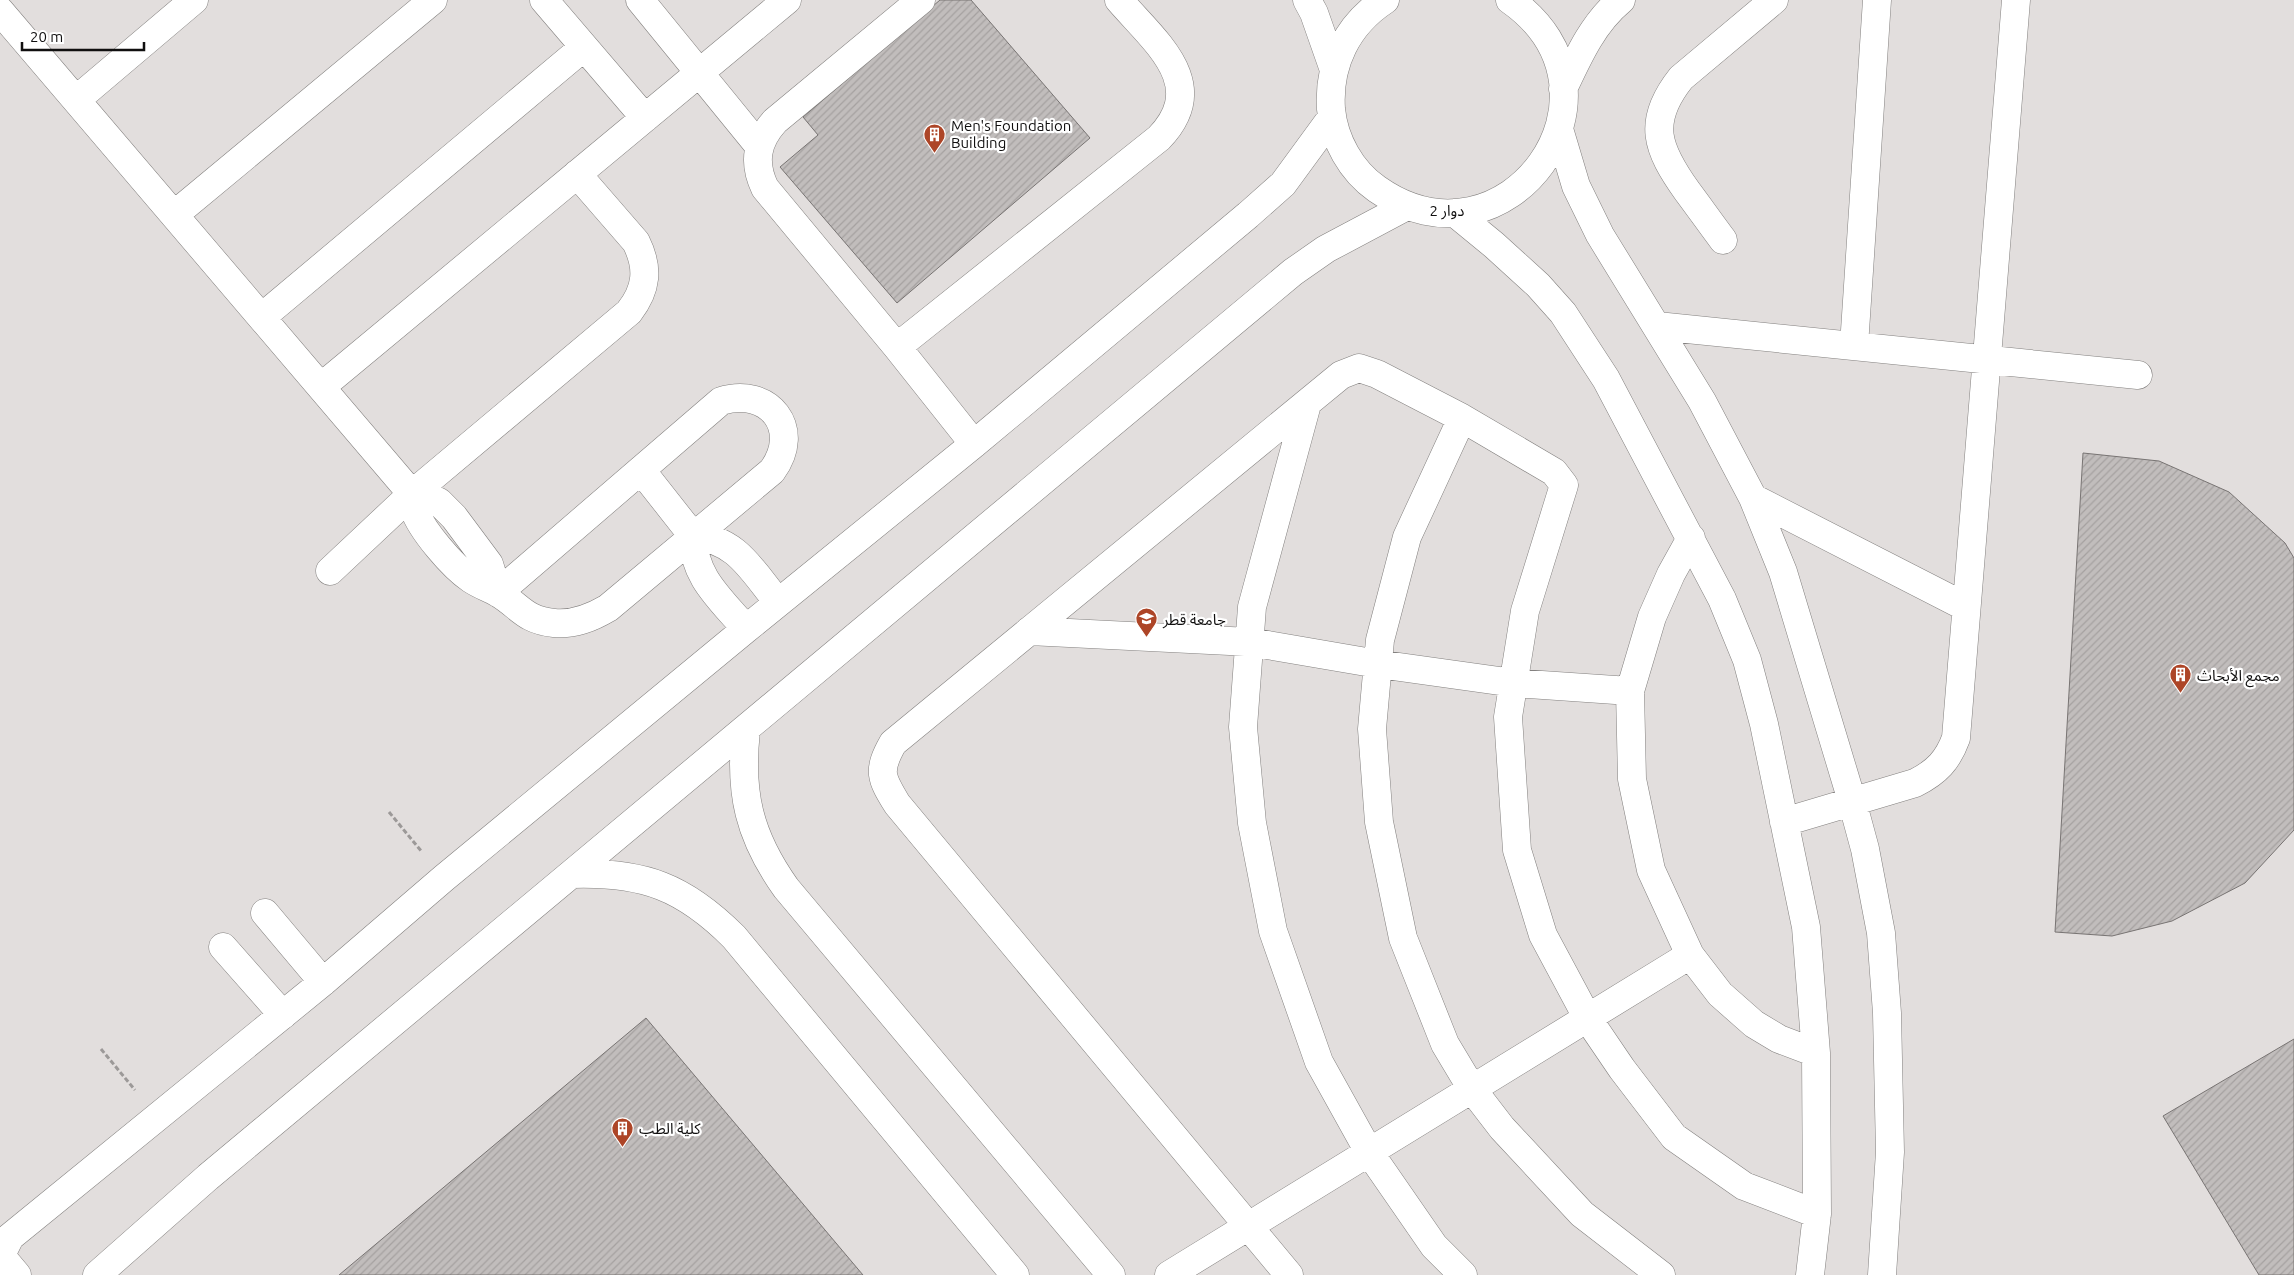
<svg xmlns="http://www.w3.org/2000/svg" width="2294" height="1275" viewBox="0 0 2294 1275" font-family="Ubuntu,'Noto Sans Arabic',sans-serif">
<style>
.building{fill:url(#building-hatch);stroke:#787473}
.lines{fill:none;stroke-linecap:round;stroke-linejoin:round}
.minor-casing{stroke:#83807f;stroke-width:29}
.path{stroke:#9c9998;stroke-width:3;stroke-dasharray:5 2.5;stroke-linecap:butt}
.minor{stroke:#fff;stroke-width:28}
.labels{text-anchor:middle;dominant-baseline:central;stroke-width:4.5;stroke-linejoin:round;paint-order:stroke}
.poi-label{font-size:15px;fill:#100f0f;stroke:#fff;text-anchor:start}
.street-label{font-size:15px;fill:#100f0f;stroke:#fff}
</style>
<defs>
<pattern id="building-hatch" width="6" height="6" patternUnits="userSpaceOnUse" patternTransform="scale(1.25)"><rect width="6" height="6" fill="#c1bdbc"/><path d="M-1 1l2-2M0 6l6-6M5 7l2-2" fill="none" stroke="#a5a1a0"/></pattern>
</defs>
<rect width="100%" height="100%" fill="#e2dedd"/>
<path class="building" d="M940 0H971L1090 138 897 303 780 167 818 135 803 117Z
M2083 453 2159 461 2229 492 2285 543 2294 558V830L2245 883 2172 921 2112 936 2055 932Z
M646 1018 863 1275H339Z
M2294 1039V1275H2259L2163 1116Z"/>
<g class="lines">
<defs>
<path id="minor" d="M544 0 645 118
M640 0 759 146
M921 0 775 121C756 142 753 163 765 188L897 347 974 444
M1307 0 1314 13 1334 70
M1385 0C1347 25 1328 64 1331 109 1334 140 1351 171 1377 189 1506 280 1642 93 1510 0
M0 11 412 494C412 498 412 504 414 509 421 530 453 567 471 579 480 585 489 588 498 593 520 606 524 620 554 623 574 625 591 618 608 608L772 471C803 429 769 386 721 401L498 593
M1563 89C1578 57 1593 23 1621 0
M76 100 194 0
M1559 129 1576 186 1600 235 1702 401 1753 498 1783 572 1852 801 1865 849 1881 933 1887 1013 1890 1152 1882 1275
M1455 213 1494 245 1538 285 1563 313 1606 379 1722 599 1747 660 1764 724 1806 927 1816 1053 1817 1214 1810 1275
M174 215 433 0
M1723 240C1711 224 1699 207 1687 191 1657 149 1646 122 1681 78L1774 0
M262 317 584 47
M1657 326 2138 375
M1854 346 1877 0
M897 347 1159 138C1211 84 1155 42 1119 0
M321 387 787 0
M1307 404 1252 607 1243 727 1252 823 1273 931 1319 1062 1369 1152 1434 1246 1463 1275
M1462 418 1407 537 1380 640 1372 729 1379 822 1403 938 1445 1044 1472 1089 1502 1128 1582 1214 1661 1275
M641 470 693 536C693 577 721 599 746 629
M412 494 425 495 439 502 454 517 489 564 498 593
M1753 498 1966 607
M693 536C737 539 752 571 778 602
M1691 538 1671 574 1652 617 1630 691 1632 779 1651 870 1690 955 1720 994 1754 1024 1779 1039 1816 1053
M330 571 412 494 629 312C647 289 649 268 636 242L577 174
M1029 631 1250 642 1378 664 1514 683 1630 691
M746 730C739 793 749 836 786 888L1111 1275
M1784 822 1915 783C1937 772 1948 760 1956 738L2016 0
M573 874C644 872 684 887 734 937L1015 1275
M265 913 323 982
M223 947 283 1015
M1 1256 17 1275
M0 1257 10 1237 323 982 444 878 746 629 974 444 1248 215 1283 184 1332 117
M97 1275 208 1177 1293 272 1326 249 1407 206
M1169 1275 1690 955
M1289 1275 897 804C881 778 877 771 893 743L1341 375 1359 368 1377 374 1462 418 1554 472 1564 485 1525 611 1508 717 1517 850 1543 935 1588 1019 1622 1069 1674 1137 1744 1186 1817 1214"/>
</defs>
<use href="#minor" class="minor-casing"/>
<path class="path" d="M389 812 422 852
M101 1049 135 1090"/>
<use href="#minor" class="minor"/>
</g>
<defs>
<symbol id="building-pin" viewBox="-11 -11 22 30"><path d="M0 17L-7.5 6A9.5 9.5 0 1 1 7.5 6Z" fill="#ad4527" stroke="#fff"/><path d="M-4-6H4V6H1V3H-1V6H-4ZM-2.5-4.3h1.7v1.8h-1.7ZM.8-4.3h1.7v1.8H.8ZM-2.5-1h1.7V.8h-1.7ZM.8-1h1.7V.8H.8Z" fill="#fff"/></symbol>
<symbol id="university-pin" viewBox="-11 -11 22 30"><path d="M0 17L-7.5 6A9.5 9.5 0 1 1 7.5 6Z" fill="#ad4527" stroke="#fff"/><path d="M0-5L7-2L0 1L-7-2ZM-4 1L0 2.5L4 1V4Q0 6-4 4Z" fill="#fff"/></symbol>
</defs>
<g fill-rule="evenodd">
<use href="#building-pin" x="922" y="122" width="25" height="34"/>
<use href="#university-pin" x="1134" y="606" width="25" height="34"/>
<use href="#building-pin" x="2168" y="662" width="25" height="34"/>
<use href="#building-pin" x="610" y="1116" width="25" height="34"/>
</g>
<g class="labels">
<g class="poi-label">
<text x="951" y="125">Men's Foundation<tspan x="951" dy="17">Building</tspan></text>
<text x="1163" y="619">جامعة قطر</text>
<text x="2197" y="675">مجمع الأبحاث</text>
<text x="639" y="1128">كلية الطب</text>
</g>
<g class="street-label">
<text x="1447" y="210">دوار 2</text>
</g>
</g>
<path d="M22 42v8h122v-8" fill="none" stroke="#100f0f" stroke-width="2.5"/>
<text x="30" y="42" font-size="15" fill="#100f0f" stroke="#ffffff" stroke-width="4" paint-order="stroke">20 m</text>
</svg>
